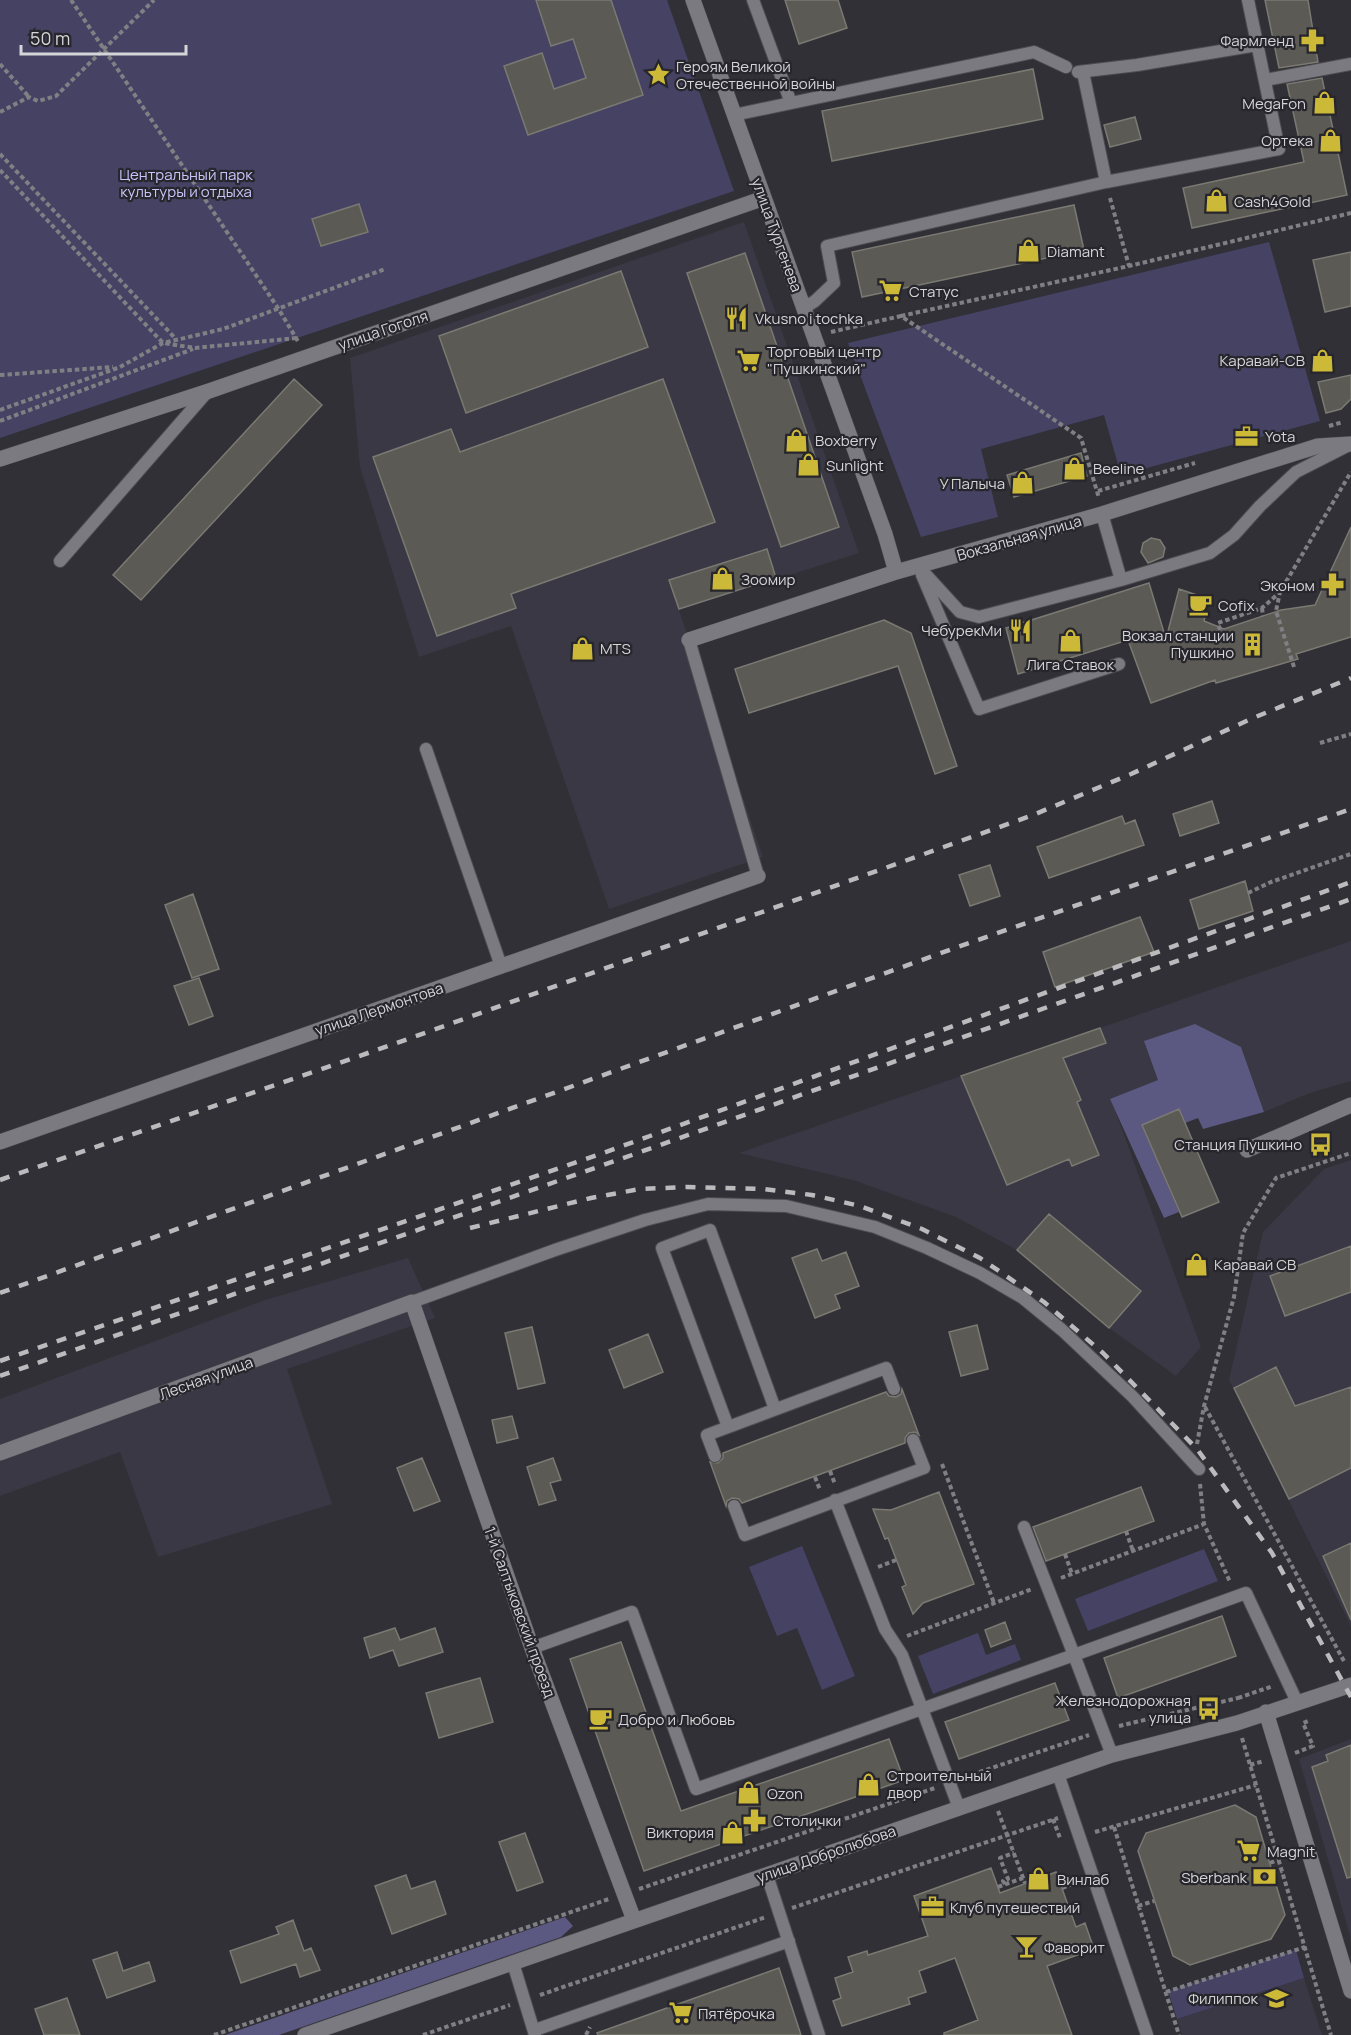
<svg xmlns="http://www.w3.org/2000/svg" width="1351" height="2035" viewBox="0 0 1351 2035" font-family="Manrope,sans-serif">
<style>
.built{fill:#393844}
.green{fill:#454264}
.forest{fill:#5b5982}
.building{fill:#5b5a54;stroke:#7a7972;stroke-width:1.5}
.lines{fill:none;stroke-linecap:round;stroke-linejoin:round}
.service-casing{stroke:#4d4d51;stroke-width:14}
.minor-casing{stroke:#4d4d51;stroke-width:16}
.tertiary-casing{stroke:#4d4d51;stroke-width:16}
.path{stroke:#808084;stroke-width:4;stroke-dasharray:4.5 3;stroke-linecap:butt}
.service{stroke:#7b7a81;stroke-width:12}
.minor{stroke:#7b7a81;stroke-width:15}
.tertiary{stroke:#7b7a81;stroke-width:15}
.rail{stroke:#bbbbbe;stroke-width:4.5;stroke-dasharray:10 10;stroke-linecap:butt}
.labels{text-anchor:middle;dominant-baseline:central;stroke-width:4.5;stroke-linejoin:round;paint-order:stroke}
.poi-label{font-size:15px;fill:#d5d5d8;stroke:#27262c;text-anchor:start}
.park-label{font-size:15px;fill:#c8c5fc;stroke:#27262c}
.street-label{font-size:15px;fill:#d5d5d8;stroke:#27262c}
</style>
<rect width="100%" height="100%" fill="#303036"/>
<path class="built" d="M744 222 859 553 679 610 763 857 609 909 511 626 419 657 360 467 350 358Z
M1351 941V1081L1310 1093 1264 1112 1241 1047 1111 1099 1201 1347 1176 1376 1109 1328 1017 1250 956 1217 853 1180 739 1153Z
M1351 1160V1626L1229 1380 1263 1232 1324 1169Z
M408 1258 435 1318 287 1369 332 1504 158 1557 120 1452 0 1496V1399L265 1300Z
M1351 1739V1939L1299 1759Z
M1304 1978 1322 2035H1182L1177 2019Z"/>
<path class="green" d="M0 0H667L734 191 0 438Z
M1269 242 1320 421 1121 475 1104 415 981 449 998 517 921 537 848 343Z
M802 1546 855 1676 822 1690 797 1628 777 1636 749 1567Z
M1204 1549 1218 1581 1088 1631 1075 1599Z
M978 1633 986 1655 1015 1644 1021 1660 933 1694 918 1656Z
M1296 1950 1304 1978 1177 2019 1168 1991Z"/>
<path class="forest" d="M1195 1024 1241 1047 1264 1112 1203 1129 1198 1118 1185 1123 1179 1109 1142 1125 1179 1212 1164 1218 1110 1099 1158 1080 1144 1041Z
M565 1917 573 1926 561 1937 279 2035H225Z"/>
<path class="building" d="M536 0H611L643 95 528 135 504 66 542 53 554 89 586 78 573 39 551 46Z
M785 0H838L847 28 799 44Z
M1265 0H1308L1318 62 1279 68Z
M1033 69 1043 119 832 161 822 111Z
M1322 78 1347 195 1192 228 1183 188 1304 162 1287 84Z
M1135 117 1141 139 1110 147 1104 125Z
M359 204 368 232 321 246 312 219Z
M1074 205 1084 250 862 297 852 252Z
M1351 252V306L1325 312 1313 260Z
M745 253 839 527 781 547 687 273Z
M621 271 648 347 466 413 439 336Z
M1351 375V399L1341 409 1326 413 1318 382Z
M294 379 322 405 141 600 113 575Z
M663 379 715 522 511 594 516 608 437 636 373 457 451 429 460 452Z
M1081 453 1087 476 1014 497 1007 475Z
M1351 527V637L1296 654 1298 659 1216 683 1215 680 1151 703 1128 640 1018 674 1006 628 1149 583 1166 639 1179 589 1206 598 1201 615 1205 617 1204 621 1224 629 1281 610 1315 605Z
M1151 538 1160 540 1165 548 1163 557 1148 563 1141 552 1143 543Z
M767 549 776 578 679 609 669 580Z
M884 620 911 633 957 766 935 774 898 666 749 713 735 669Z
M1212 801 1219 823 1180 836 1173 814Z
M1122 816 1125 824 1135 820 1144 845 1049 878 1037 847Z
M990 865 1000 896 970 906 959 875Z
M1245 881 1253 911 1199 929 1190 900Z
M193 894 219 969 192 978 165 905Z
M1140 917 1154 952 1055 987 1043 952Z
M199 978 213 1016 189 1025 174 986Z
M1100 1028 1106 1043 1063 1058 1081 1100 1077 1102 1099 1155 1072 1166 1069 1159 1007 1185 961 1076Z
M1179 1109 1219 1202 1182 1217 1142 1125Z
M1049 1214 1141 1291 1109 1328 1017 1250Z
M1351 1246V1292L1285 1316 1270 1276Z
M817 1249 822 1261 846 1252 859 1286 835 1295 840 1308 815 1318 792 1258Z
M977 1325 988 1369 961 1376 949 1332Z
M532 1327 545 1383 518 1389 505 1333Z
M648 1334 663 1372 624 1388 609 1350Z
M1276 1367 1295 1406 1351 1387V1468L1289 1499 1234 1388Z
M902 1389 919 1435 915 1432 909 1433 905 1438V1443L742 1503 739 1499 732 1498 727 1501 726 1506 710 1462 718 1463 723 1458V1453L886 1392 889 1396 896 1397 901 1394Z
M512 1416 518 1438 497 1443 492 1420Z
M422 1458 440 1501 414 1511 397 1468Z
M553 1458 561 1480 550 1483 556 1500 539 1505 527 1467Z
M1141 1487 1154 1521 1046 1561 1033 1527Z
M939 1492 974 1584 923 1603 913 1614 902 1587 906 1585 888 1538 885 1539 873 1509 891 1510Z
M1351 1543V1620L1323 1556Z
M1222 1616 1236 1656 1118 1698 1104 1658Z
M1005 1622 1011 1639 991 1647 985 1630Z
M395 1628 400 1640 435 1628 443 1652 399 1666 393 1650 370 1658 364 1638Z
M621 1642 681 1811 889 1739 904 1780 644 1871 570 1659Z
M480 1678 493 1722 439 1738 426 1693Z
M1055 1683 1069 1720 959 1759 945 1722Z
M1351 1745V1877L1347 1878 1312 1767 1328 1761 1326 1755Z
M1235 1805 1256 1817 1285 1915 1271 1939 1190 1965 1173 1956 1138 1851 1146 1833Z
M525 1833 543 1882 517 1891 499 1842Z
M991 1868 1000 1893 1056 1872 1076 1927 1085 1923 1094 1949 1047 1966 1072 2035H944V2033L978 2020 955 1958 919 1971 926 1992 908 1998 910 2004 842 2026 833 2001 841 1998 835 1978 853 1972 848 1957 867 1951 868 1955 928 1936 914 1896Z
M406 1875 411 1889 435 1881 446 1914 392 1934 375 1886Z
M293 1920 304 1951 311 1948 320 1970 300 1977 296 1964 241 1983 230 1951 279 1934 276 1927Z
M117 1952 123 1971 149 1962 155 1981 107 1998 93 1960Z
M779 1968 801 2035H598L597 2033Z
M67 1998 80 2035H44L35 2009Z"/>
<g class="lines">
<defs>
<path id="service" d="M753 0 791 103
M1078 72 1137 65 1257 45
M1083 72 1106 182 1279 149 1248 0
M1265 80 1351 64
M734 115 1034 52 1066 67
M804 308 815 301 834 283 827 246 1106 182
M1102 514 1121 580
M60 561 208 391
M918 566 960 612 979 617 1121 580 1210 553 1234 535 1260 506 1296 472 1349 445
M922 575 979 709 1119 664
M689 640 758 876
M426 749 501 966
M412 1302 555 1250 645 1220 708 1204 786 1206 875 1227 927 1248 980 1273 1023 1298 1062 1330 1133 1397 1199 1469
M728 1427 662 1248 710 1230 775 1409
M715 1456 707 1435 886 1368 894 1389
M835 1500 885 1629 902 1655 959 1808
M734 1506 745 1535 924 1468 913 1440
M532 1648 632 1612 696 1789 1074 1655 1024 1527
M1112 1755 1074 1655 1246 1593 1297 1702
M1058 1774 1147 2035
M767 1875 819 2035
M513 1963 535 2035
M535 2030 789 1941"/>
<path id="minor" d="M693 0 885 534 896 572
M0 459 209 391 764 198
M689 640 896 572 1102 514 1318 446 1351 444
M0 1142 758 876
M1247 1150 1351 1105
M0 1453 412 1302 532 1648 634 1920
M1266 1712 1351 1991"/>
<path id="tertiary" d="M305 2035 1112 1755 1237 1723 1351 1685"/>
</defs>
<use href="#service" class="service-casing"/>
<use href="#minor" class="minor-casing"/>
<use href="#tertiary" class="tertiary-casing"/>
<path class="path" d="M71 0 278 308 299 343
M0 64 29 97
M0 112 29 97 38 101 56 96 154 0
M0 154 176 339
M0 170 163 343 195 348 297 338
M1110 198 1129 266
M901 316 1129 266 1351 213
M831 332 901 316 1081 438 1099 498
M0 375 113 367
M0 410 120 367 163 343 223 329 385 269
M0 421 193 349
M1329 426 1343 422
M1098 491 1195 463
M1262 608 1263 616
M1220 630 1218 623 1262 608 1279 593
M1294 667 1276 611 1280 592 1351 472
M1320 743 1351 734
M1248 893 1271 882 1351 854
M1205 1407 1345 1663
M1197 1444 1204 1406 1234 1297 1243 1233 1276 1178 1351 1153
M942 1464 994 1603
M830 1471 835 1484
M815 1477 820 1490
M1200 1484 1204 1524 1230 1582
M1126 1531 1133 1551
M1065 1554 1072 1574
M878 1567 896 1560
M1061 1578 1204 1524
M907 1636 1032 1589
M1238 1698 1273 1686
M1119 1726 1238 1698
M1242 1738 1331 2035
M1295 1753 1313 1746 1303 1723 1308 1721
M1250 1765 1264 1761
M965 1777 1089 1735
M998 1811 1025 1883
M1053 1819 1060 1838
M1114 1827 1179 2035
M1095 1832 1256 1785
M1270 1863 1278 1860
M1273 1874 1282 1871
M1005 1884 1003 1881 1008 1879 1000 1858 1014 1853
M998 1887 1023 1878
M1062 1888 1076 1883 1075 1879
M639 1889 935 1788
M1138 1906 1154 1901
M792 1908 1058 1818
M1166 1992 1305 1947
M540 1995 766 1917
M214 2035 609 1899
M423 2035 510 2005
M586 2035 590 2027"/>
<use href="#service" class="service"/>
<use href="#minor" class="minor"/>
<use href="#tertiary" class="tertiary"/>
<path class="rail" d="M0 1180 394 1044 1033 815 1131 774 1253 718 1351 678
M470 1228 591 1198 640 1189 687 1187 764 1189 812 1195 860 1206 922 1229 980 1258 1044 1302 1103 1353 1197 1449 1272 1553 1351 1697
M0 1293 955 948 1351 809
M0 1361 603 1153 1351 882
M0 1376 632 1155 1351 899"/>
</g>
<defs>
<symbol id="pharmacy-bare" viewBox="-9 -9 18 18"><path d="M-2-6h4v4h4v4h-4v4h-4v-4h-4v-4h4Z" fill="#cdb938" stroke="#27262c" stroke-width="2.5" paint-order="stroke"/></symbol>
<symbol id="sight-bare" viewBox="-9 -9 18 18"><path d="M0-6L1.8-2.2L6-1.7L2.9 1.2L3.7 5.4L0 3.3L-3.7 5.4L-2.9 1.2L-6-1.7L-1.8-2.2Z" fill="#cdb938" stroke="#27262c" stroke-width="2.5" paint-order="stroke"/></symbol>
<symbol id="shop-bare" viewBox="-9 -9 18 18"><path d="M-5-2.5h2.3a2.7 3.5 0 0 1 5.4 0H5L5.5 6h-11ZM-1.5-2.5h3a1.5 2.3 0 0 0-3 0Z" fill="#cdb938" stroke="#27262c" stroke-width="2.5" paint-order="stroke"/></symbol>
<symbol id="supermarket-bare" viewBox="-9 -9 18 18"><path d="M-6-5.5h2.5l.6 2H6L4.5 2H-2.5L-4.4-4H-6ZM-1.5 3.2a1.3 1.3 0 1 0 .1 0ZM3 3.2a1.3 1.3 0 1 0 .1 0Z" fill="#cdb938" stroke="#27262c" stroke-width="2.5" paint-order="stroke"/></symbol>
<symbol id="restaurant-bare" viewBox="-9 -9 18 18"><path d="M-5-6h1v4h1v-4h1v4h1v-4h1v5L-1.5 .5V6h-2V.5L-5-1ZM5-6V6H3V1.5H1.5Q1.5-4 5-6Z" fill="#cdb938" stroke="#27262c" stroke-width="2.5" paint-order="stroke"/></symbol>
<symbol id="office-bare" viewBox="-9 -9 18 18"><path d="M-6-3h4V-5.5h4V-3h4V5H-6ZM-1-4.5V-3h2v-1.5ZM-6 0V1H6V0Z" fill="#cdb938" stroke="#27262c" stroke-width="2.5" paint-order="stroke"/></symbol>
<symbol id="cafe-bare" viewBox="-9 -9 18 18"><path d="M-5.5-4.5H6V0H3Q3 3.5 0 3.5H-2.5Q-5.5 3.5-5.5 0ZM3-3.2v2h1.7v-2ZM-6 4.5H4V6H-6Z" fill="#cdb938" stroke="#27262c" stroke-width="2.5" paint-order="stroke"/></symbol>
<symbol id="building-bare" viewBox="-9 -9 18 18"><path d="M-4-6H4V6H1V3H-1V6H-4ZM-2.5-4.3h1.7v1.8h-1.7ZM.8-4.3h1.7v1.8H.8ZM-2.5-1h1.7V.8h-1.7ZM.8-1h1.7V.8H.8Z" fill="#cdb938" stroke="#27262c" stroke-width="2.5" paint-order="stroke"/></symbol>
<symbol id="bus-bare" viewBox="-9 -9 18 18"><path d="M-5-6H5V4H4V6H2V4H-2V6H-4V4H-5ZM-3.5-4V0h7V-4ZM-3.5 1.2v1.5H-2V1.2ZM2 1.2v1.5H3.5V1.2Z" fill="#cdb938" stroke="#27262c" stroke-width="2.5" paint-order="stroke"/></symbol>
<symbol id="bank-bare" viewBox="-9 -9 18 18"><path d="M-6-4H6V4H-6ZM0-2.3a2.3 2.3 0 1 0 0 4.6a2.3 2.3 0 1 0 0-4.6Z" fill="#cdb938" stroke="#27262c" stroke-width="2.5" paint-order="stroke"/></symbol>
<symbol id="bar-bare" viewBox="-9 -9 18 18"><path d="M-6-5H6L.8 .8V4.5H3.5V6h-7V4.5H-.8V.8Z" fill="#cdb938" stroke="#27262c" stroke-width="2.5" paint-order="stroke"/></symbol>
<symbol id="school-bare" viewBox="-9 -9 18 18"><path d="M0-5L7-2L0 1L-7-2ZM-4 1L0 2.5L4 1V4Q0 6-4 4Z" fill="#cdb938" stroke="#27262c" stroke-width="2.5" paint-order="stroke"/></symbol>
</defs>
<g fill-rule="evenodd">
<use href="#pharmacy-bare" x="1296" y="24" width="33" height="33"/>
<use href="#sight-bare" x="642" y="58" width="33" height="33"/>
<use href="#shop-bare" x="1308" y="86" width="33" height="33"/>
<use href="#shop-bare" x="1314" y="124" width="33" height="33"/>
<use href="#shop-bare" x="1200" y="184" width="33" height="33"/>
<use href="#shop-bare" x="1012" y="234" width="33" height="33"/>
<use href="#supermarket-bare" x="874" y="274" width="33" height="33"/>
<use href="#restaurant-bare" x="720" y="302" width="33" height="33"/>
<use href="#supermarket-bare" x="732" y="344" width="33" height="33"/>
<use href="#shop-bare" x="1306" y="344" width="33" height="33"/>
<use href="#office-bare" x="1230" y="420" width="33" height="33"/>
<use href="#shop-bare" x="780" y="424" width="33" height="33"/>
<use href="#shop-bare" x="792" y="448" width="33" height="33"/>
<use href="#shop-bare" x="1058" y="452" width="33" height="33"/>
<use href="#shop-bare" x="1006" y="466" width="33" height="33"/>
<use href="#shop-bare" x="706" y="562" width="33" height="33"/>
<use href="#pharmacy-bare" x="1316" y="568" width="33" height="33"/>
<use href="#cafe-bare" x="1184" y="588" width="33" height="33"/>
<use href="#restaurant-bare" x="1004" y="614" width="33" height="33"/>
<use href="#shop-bare" x="1054" y="624" width="33" height="33"/>
<use href="#building-bare" x="1236" y="628" width="33" height="33"/>
<use href="#shop-bare" x="566" y="632" width="33" height="33"/>
<use href="#bus-bare" x="1304" y="1128" width="33" height="33"/>
<use href="#shop-bare" x="1180" y="1248" width="33" height="33"/>
<use href="#bus-bare" x="1192" y="1692" width="33" height="33"/>
<use href="#cafe-bare" x="584" y="1702" width="33" height="33"/>
<use href="#shop-bare" x="852" y="1768" width="33" height="33"/>
<use href="#shop-bare" x="732" y="1776" width="33" height="33"/>
<use href="#pharmacy-bare" x="738" y="1804" width="33" height="33"/>
<use href="#shop-bare" x="716" y="1816" width="33" height="33"/>
<use href="#supermarket-bare" x="1232" y="1834" width="33" height="33"/>
<use href="#bank-bare" x="1248" y="1860" width="33" height="33"/>
<use href="#shop-bare" x="1022" y="1862" width="33" height="33"/>
<use href="#office-bare" x="916" y="1890" width="33" height="33"/>
<use href="#bar-bare" x="1010" y="1930" width="33" height="33"/>
<use href="#school-bare" x="1260" y="1982" width="33" height="33"/>
<use href="#supermarket-bare" x="664" y="1996" width="33" height="33"/>
</g>
<g class="labels">
<g class="poi-label">
<text x="1294" y="40" text-anchor="end">Фармленд</text>
<text x="676" y="66">Героям Великой<tspan x="676" dy="17">Отечественной войны</tspan></text>
<text x="1306" y="103" text-anchor="end">MegaFon</text>
<text x="1313" y="140" text-anchor="end">Ортека</text>
<text x="1234" y="201">Cash4Gold</text>
<text x="1047" y="251">Diamant</text>
<text x="909" y="291">Статус</text>
<text x="755" y="318">Vkusno i tochka</text>
<text x="767" y="351">Торговый центр<tspan x="767" dy="17">"Пушкинский"</tspan></text>
<text x="1305" y="360" text-anchor="end">Каравай-СВ</text>
<text x="1265" y="436">Yota</text>
<text x="815" y="440">Boxberry</text>
<text x="826" y="465">Sunlight</text>
<text x="1093" y="468">Beeline</text>
<text x="1005" y="483" text-anchor="end">У Палыча</text>
<text x="741" y="579">Зоомир</text>
<text x="1315" y="585" text-anchor="end">Эконом</text>
<text x="1218" y="605">Cofix</text>
<text x="1002" y="630" text-anchor="end">ЧебурекМи</text>
<text x="1234" y="635" text-anchor="end">Вокзал станции<tspan x="1234" dy="17">Пушкино</tspan></text>
<text x="600" y="648">MTS</text>
<text x="1070" y="664" text-anchor="middle">Лига Ставок</text>
<text x="1302" y="1144" text-anchor="end">Станция Пушкино</text>
<text x="1214" y="1264">Каравай СВ</text>
<text x="1191" y="1700" text-anchor="end">Железнодорожная<tspan x="1191" dy="17">улица</tspan></text>
<text x="618" y="1719">Добро и Любовь</text>
<text x="887" y="1775">Строительный<tspan x="887" dy="17">двор</tspan></text>
<text x="767" y="1793">Ozon</text>
<text x="773" y="1820">Столички</text>
<text x="714" y="1832" text-anchor="end">Виктория</text>
<text x="1267" y="1851">Magnit</text>
<text x="1247" y="1877" text-anchor="end">Sberbank</text>
<text x="1057" y="1879">Винлаб</text>
<text x="950" y="1907">Клуб путешествий</text>
<text x="1044" y="1947">Фаворит</text>
<text x="1258" y="1998" text-anchor="end">Филиппок</text>
<text x="698" y="2013">Пятёрочка</text>
</g>
<g class="park-label">
<text x="186" y="174">Центральный парк<tspan x="186" dy="17">культуры и отдыха</tspan></text>
</g>
<g class="street-label">
<text transform="translate(777 235) rotate(70)">улица Тургенева</text>
<text transform="translate(383 330) rotate(-19)">улица Гоголя</text>
<text transform="translate(1019 538) rotate(-16)">Вокзальная улица</text>
<text transform="translate(379 1009) rotate(-19)">улица Лермонтова</text>
<text transform="translate(206 1378) rotate(-20)">Лесная улица</text>
<text transform="translate(520 1612) rotate(70)">1-й Салтыковский проезд</text>
<text transform="translate(826 1854) rotate(-19)">улица Добролюбова</text>
</g>
</g>
<path d="M21 45v9h165v-9" fill="none" stroke="#d5d5d8" stroke-width="3"/>
<text x="30" y="45" font-size="18" fill="#d5d5d8" stroke="#27262c" stroke-width="4.5" paint-order="stroke">50 m</text>
</svg>
